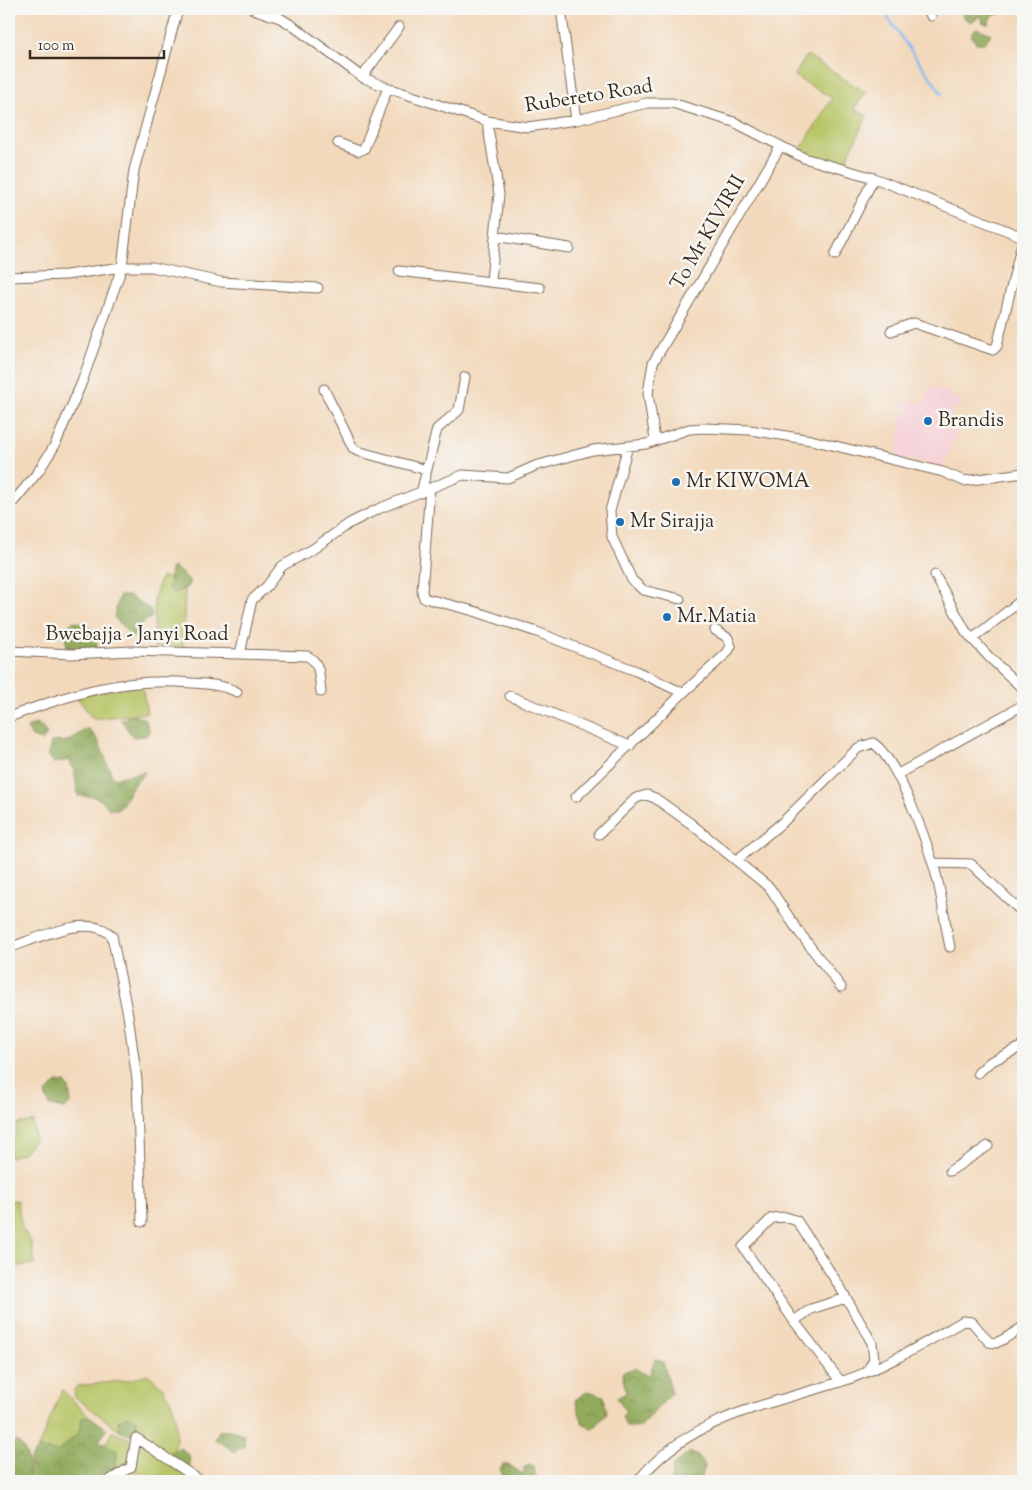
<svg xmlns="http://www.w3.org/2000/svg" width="1032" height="1490" viewBox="0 0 1032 1490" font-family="'Sorts Mill Goudy',serif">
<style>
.built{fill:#f6cfd6}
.green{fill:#b7c466;stroke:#797742}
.forest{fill:url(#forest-crowns);stroke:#666a3c}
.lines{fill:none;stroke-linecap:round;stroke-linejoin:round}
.stream{stroke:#86bbf5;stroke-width:2.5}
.street-casing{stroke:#7b6755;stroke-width:11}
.street{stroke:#fff;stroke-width:9}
.poi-dot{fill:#1f6fb2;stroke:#f6f6f2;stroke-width:2}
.labels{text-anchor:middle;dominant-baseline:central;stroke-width:5;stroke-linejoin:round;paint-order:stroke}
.street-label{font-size:20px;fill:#3b2a1e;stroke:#f6f6f2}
.poi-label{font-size:20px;fill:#3b2a1e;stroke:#f6f6f2;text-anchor:start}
</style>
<defs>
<pattern id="forest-crowns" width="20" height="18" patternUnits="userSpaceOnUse" patternTransform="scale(1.25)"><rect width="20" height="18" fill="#91aa5b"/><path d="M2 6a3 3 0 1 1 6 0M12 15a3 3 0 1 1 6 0" fill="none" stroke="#788b4b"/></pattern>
</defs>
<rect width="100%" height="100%" fill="#f6f6f2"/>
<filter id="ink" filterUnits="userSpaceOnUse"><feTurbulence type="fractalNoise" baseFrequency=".02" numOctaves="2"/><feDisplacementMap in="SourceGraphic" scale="10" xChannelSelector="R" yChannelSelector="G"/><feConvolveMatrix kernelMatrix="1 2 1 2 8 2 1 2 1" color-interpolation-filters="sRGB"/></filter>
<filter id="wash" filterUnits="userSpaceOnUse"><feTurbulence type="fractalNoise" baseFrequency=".0096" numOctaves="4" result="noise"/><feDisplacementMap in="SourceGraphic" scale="20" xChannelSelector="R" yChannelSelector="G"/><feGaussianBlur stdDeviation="1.12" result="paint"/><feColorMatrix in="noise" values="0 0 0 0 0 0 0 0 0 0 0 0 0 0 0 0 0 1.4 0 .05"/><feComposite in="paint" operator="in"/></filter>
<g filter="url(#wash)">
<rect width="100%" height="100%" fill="#f3d9bc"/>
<path class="built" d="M930 388 944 390 964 403 963 405 955 407 952 411 956 432 944 467 896 457 905 400 924 403Z"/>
<path class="green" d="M807 55 866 93 854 109 867 116 844 165 810 158 799 152 832 98 794 76Z
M161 577 170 578 169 589 175 593 185 588 183 650 154 648V598Z
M142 685 147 713 93 719 76 696Z
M33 1121 35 1139 23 1153 9 1157V1137L16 1135 17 1124Z
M17 1200 22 1228 31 1242 35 1264 9 1267V1201Z
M147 1374C176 1395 178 1416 175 1450L171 1452V1457L140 1436 130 1434 137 1430 118 1421 119 1430 75 1397 74 1390 77 1386 130 1380Z
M62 1390 89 1416 82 1418 79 1433 57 1452 38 1448Z
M112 1432 130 1439 132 1445 130 1465 107 1478 106 1474 116 1465 117 1450 105 1445Z
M138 1441 195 1481H137L135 1464Z"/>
<path class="forest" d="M960 9H999V14L991 16 988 24 983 23 981 17 977 16V19L971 22 963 17Z
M977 28 991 34 985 43H976L972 38V32Z
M174 567 189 580V586L175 593 169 589 171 568Z
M119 596H130L151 610V618L141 623 139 634 132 637 114 617Z
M74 621C89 626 98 631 97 648L81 650 67 648 64 630Z
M131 715 145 719 150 731 146 736 133 737 121 720Z
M35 724 42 727 47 735 42 741 32 737 27 728Z
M88 728 98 740 113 778 145 772C142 778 138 779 134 784 130 789 125 801 119 809H109C101 796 93 796 78 796L74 769 69 760 54 763 48 756 51 742 68 741Z
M57 1082 65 1083 69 1088 71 1102 65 1109 50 1106 45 1094Z
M655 1359 663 1362 672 1393 640 1427H627L622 1417 626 1412 617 1398 626 1393 622 1373 634 1368 649 1376Z
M588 1391 604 1396 607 1414 593 1429 583 1424 575 1400Z
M89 1416 107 1429 99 1441 117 1450 116 1465 97 1481H28L30 1460 38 1448 57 1452 79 1433 82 1418Z
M128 1416 136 1419 137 1430 130 1434 119 1430 118 1421Z
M231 1430 243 1434 245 1445 235 1452 215 1439 219 1431Z
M16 1441C30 1451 29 1465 26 1481H10L9 1444Z
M181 1448 189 1455 190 1467 180 1472 170 1465 171 1452Z
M690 1452 699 1457 705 1466 701 1479 697 1481H671L673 1466Z
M503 1464 511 1466 524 1475V1467L530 1465 534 1467 536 1481H498L504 1478 500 1469Z"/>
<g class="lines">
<path class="stream" d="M883 9C900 39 923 65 942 94"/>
</g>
</g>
<g filter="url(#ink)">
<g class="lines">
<defs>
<path id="street" d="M253 9 280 18 293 26 362 77 388 88 487 121 528 127 576 120 647 103H672L734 122 804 158 874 178 1023 237
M561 9 576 120
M928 9 931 16
M362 77 399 27
M487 121 499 194 491 281
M338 143 359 151 364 149 388 88
M495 236 569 248
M835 255 874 178
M399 271 540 288
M9 277 66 275 122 267H152L221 282 318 288
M891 331 914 323 993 350 997 346 1023 239
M324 389 353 448 357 451 427 470
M655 440 648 393 653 363 780 147
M628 446 610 511 612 537 632 580 643 590 680 599
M430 488 422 592 424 598 474 611 537 632 636 671 683 693 576 797
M421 493 437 429 459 410 465 377
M9 507 38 472 55 445 82 382 122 267 134 170 178 9
M935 575 966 632 989 657 1023 689
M972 639 1023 599
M9 651 72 654 132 651 240 654 252 600 267 586 282 566 313 549 350 523 378 509 463 475 508 478 535 466 593 450 646 444 689 429 704 428 750 430 811 440 943 472 964 481 1023 473
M240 654 307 656C321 662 319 678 321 692
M683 693 727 653 731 646 728 638 715 630
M510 696 630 746
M9 717C73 693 123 677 192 683 208 684 223 685 237 692
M898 774 1023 705
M599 834 636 798 647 795 655 798 690 823 770 888 796 928 841 987
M737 860 784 821 858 748 873 743C896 757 925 837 933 864 942 890 944 920 950 947
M933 863 971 864 1023 913
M9 948C36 939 89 912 112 936L128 1015 137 1080 142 1222
M978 1073 990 1062 1023 1046
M950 1171 988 1146
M794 1321 811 1309 846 1298
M841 1382 794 1321 743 1247 772 1218 786 1217 797 1221 840 1287 872 1343 874 1359 868 1370
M108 1481 131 1467 136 1438 201 1481
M638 1481C688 1417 768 1405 840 1382 884 1368 923 1344 963 1321L972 1322 989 1342 996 1343 1004 1339 1023 1327"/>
</defs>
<use href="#street" class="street-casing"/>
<use href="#street" class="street"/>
</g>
</g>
<g class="poi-dot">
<circle cx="928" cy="421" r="5"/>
<circle cx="676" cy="482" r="5"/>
<circle cx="620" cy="522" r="5"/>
<circle cx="667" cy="617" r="5"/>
</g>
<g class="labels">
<g class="street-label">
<text transform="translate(589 97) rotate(-9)">Rubereto Road</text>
<text transform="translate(709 233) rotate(-60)">To Mr KIVIRII</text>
<text x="137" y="635">Bwebajja - Janyi Road</text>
</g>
<g class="poi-label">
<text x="938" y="421">Brandis</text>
<text x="686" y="482">Mr KIWOMA</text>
<text x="630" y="522">Mr Sirajja</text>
<text x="677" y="617">Mr.Matia</text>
</g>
</g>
<rect width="1032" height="1490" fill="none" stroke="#f6f6f2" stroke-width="30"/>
<path d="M30 50v8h134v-8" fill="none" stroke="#3b2a1e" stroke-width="2.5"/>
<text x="38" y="50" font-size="15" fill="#3b2a1e" stroke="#f6f6f2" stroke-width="4" paint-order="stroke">100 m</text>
</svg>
